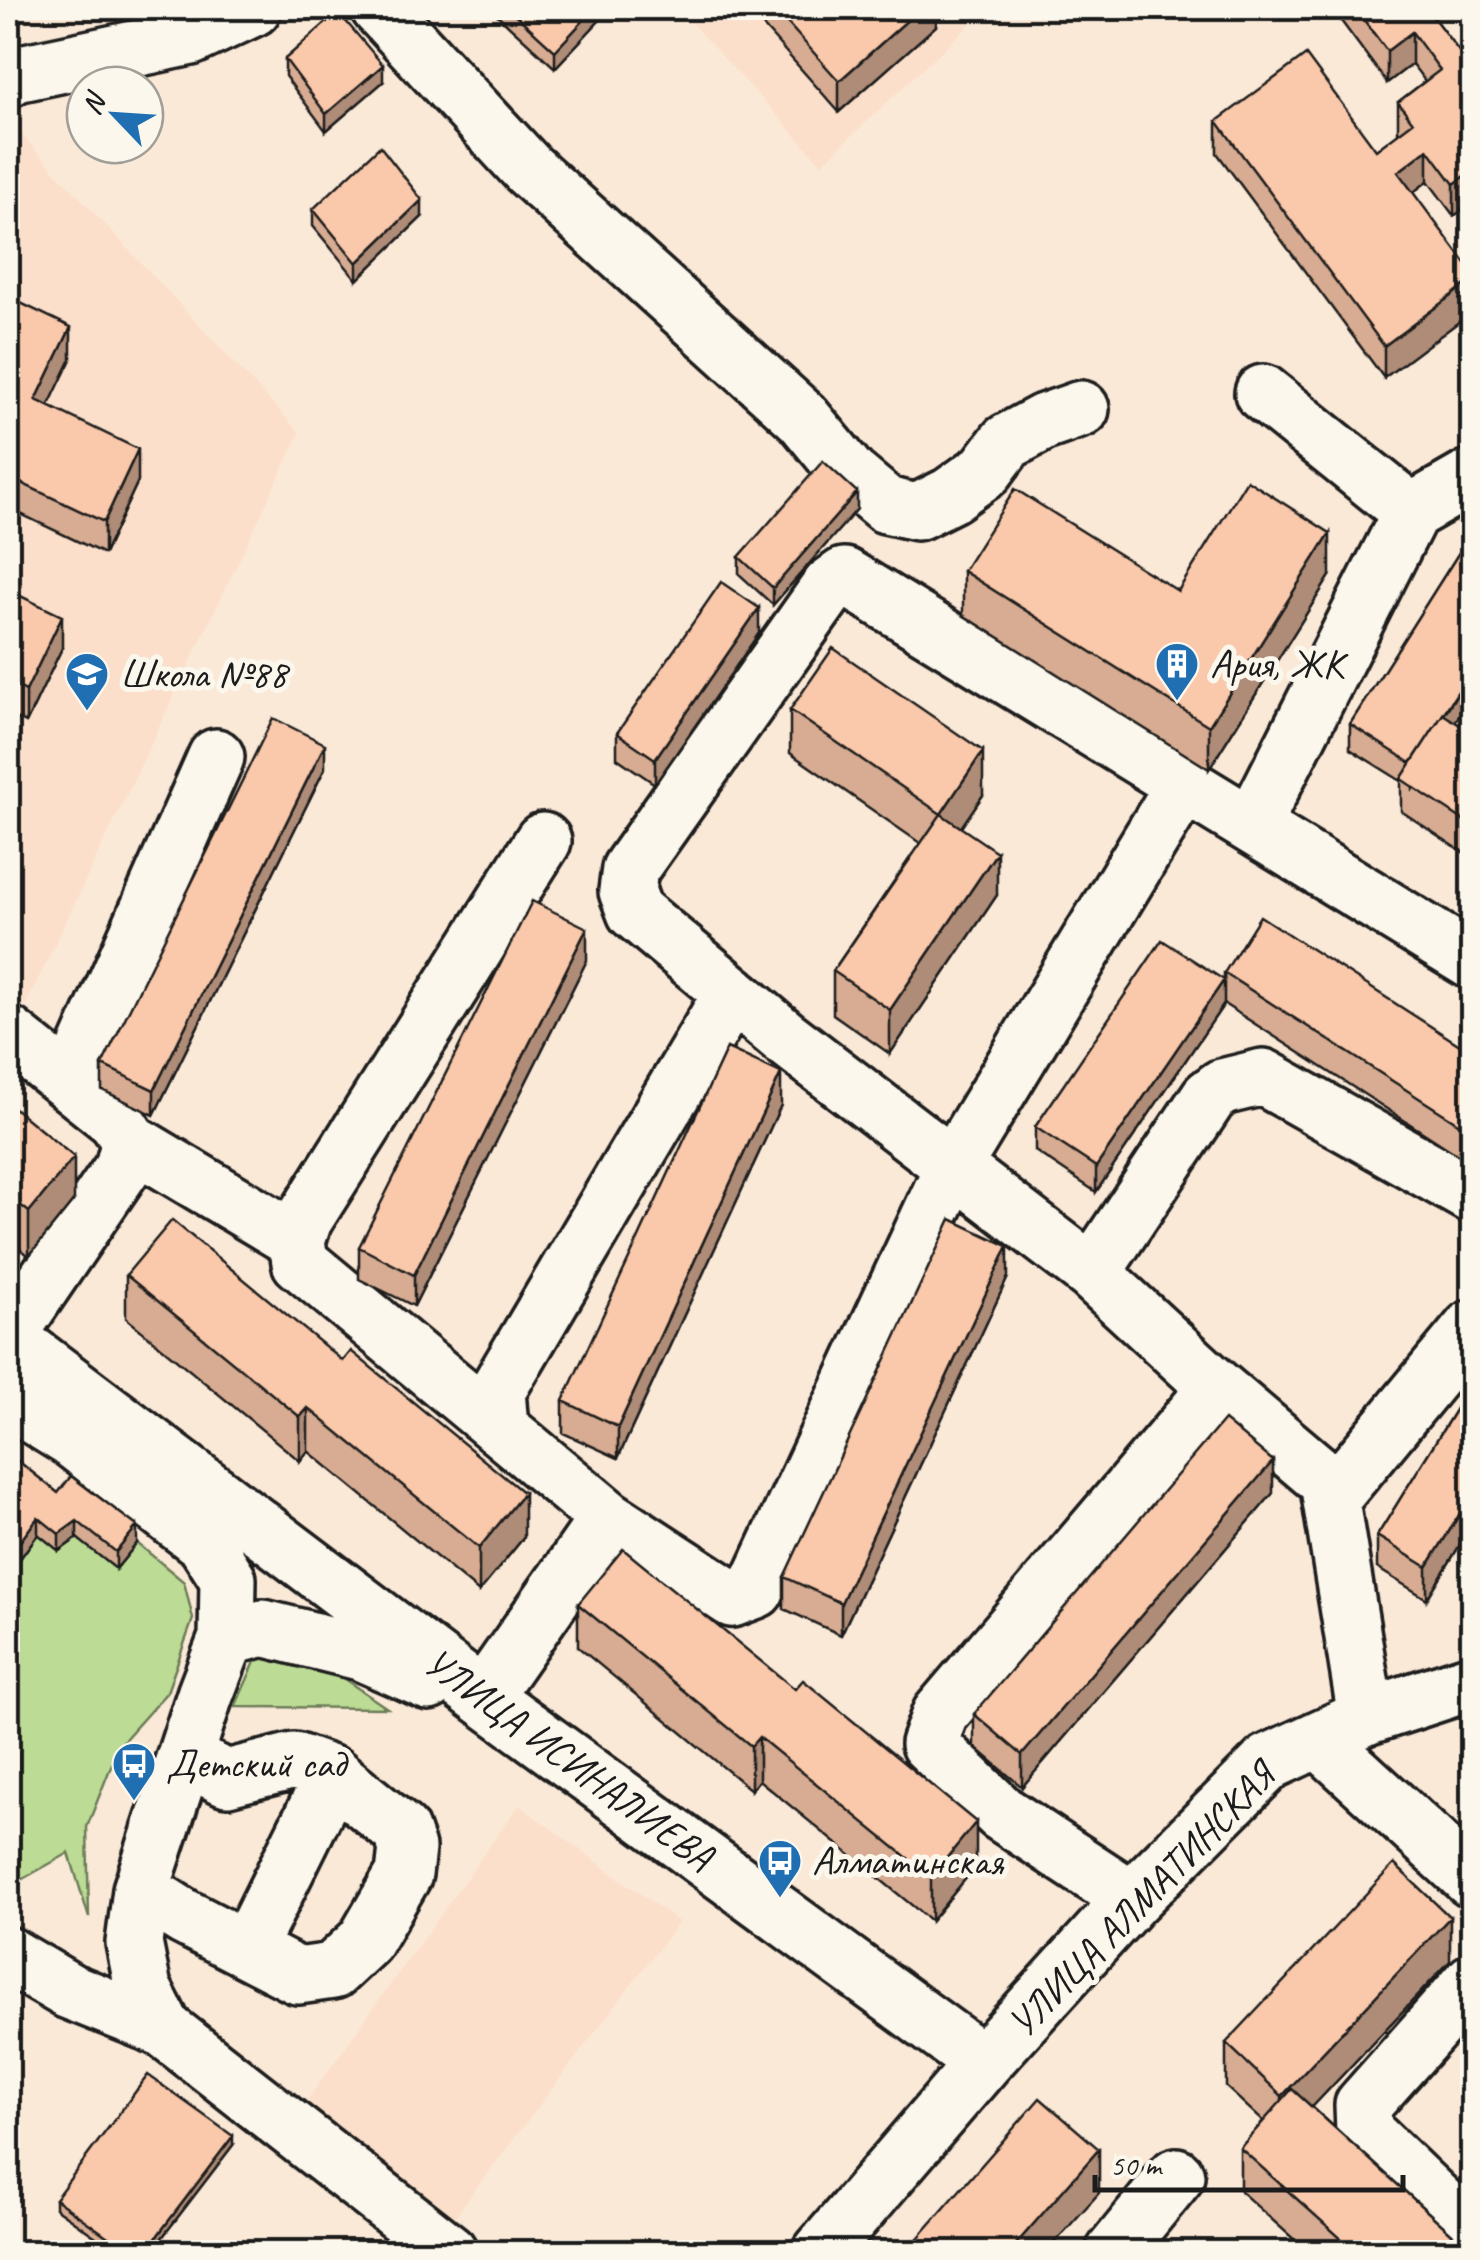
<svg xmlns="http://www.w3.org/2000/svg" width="1480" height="2260" viewBox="0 0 1480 2260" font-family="Caveat,sans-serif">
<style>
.built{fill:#fbdfca}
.green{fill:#bcdc95;stroke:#6c7c58;stroke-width:2.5}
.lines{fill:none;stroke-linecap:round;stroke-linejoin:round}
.minor-casing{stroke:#1c1c1c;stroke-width:62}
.minor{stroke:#fbf7ec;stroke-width:55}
.wall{fill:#d7ac92;stroke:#1c1c1c;stroke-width:2.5}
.shaded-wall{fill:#af8c77;stroke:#1c1c1c;stroke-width:2.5}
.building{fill:#fac8aa;stroke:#1c1c1c;stroke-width:2.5}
.labels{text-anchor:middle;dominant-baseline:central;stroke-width:10;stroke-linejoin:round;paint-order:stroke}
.poi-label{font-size:40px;fill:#1c1c1c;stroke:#fbf7ec;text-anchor:start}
.street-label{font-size:40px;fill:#1c1c1c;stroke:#fbf7ec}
</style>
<rect width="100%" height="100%" fill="#fbe9d8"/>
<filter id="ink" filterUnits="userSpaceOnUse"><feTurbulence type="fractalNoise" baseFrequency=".01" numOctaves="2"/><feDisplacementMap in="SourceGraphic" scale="20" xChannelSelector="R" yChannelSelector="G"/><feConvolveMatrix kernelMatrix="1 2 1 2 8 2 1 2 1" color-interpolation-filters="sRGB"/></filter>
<g filter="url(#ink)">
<path class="built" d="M677 8H987L822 164Z
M17 130 300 433 26 1005 8 991V136Z
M519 1805 679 1922 453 2219 305 2103Z"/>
<path class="green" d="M38 1534 59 1551 77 1538 116 1569 137 1543 184 1582 193 1619 167 1692 119 1746 87 1827 89 1918 69 1853 8 1887 11 1812 8 1809V1551Z
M291 1643 387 1708 235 1707 259 1653Z"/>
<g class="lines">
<defs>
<path id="minor" d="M379 8 528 169 803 418 850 475 886 505 917 512 951 495 986 470 1007 442 1044 422 1081 409
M8 79 16 74 191 37 253 8
M1263 393 1411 512
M1252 826 1472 961
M8 1034 116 1120 130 1141 123 1167 8 1336
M71 1084 216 757
M130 1141 297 1241
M1092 1273 1209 1097 1222 1087 1263 1077 1472 1195
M8 1337 483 1697 983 2063
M8 1400 71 1439 205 1543 228 1579 227 1638 205 1695 141 1890 134 1943 143 1988 164 2029 449 2252
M500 1428 300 1262 297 1241 304 1220 543 841
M1331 1499 1472 1328
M608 1518 732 1599 756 1590 953 1166 1183 786
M227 1638 263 1628 360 1652 429 1682
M483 1697 608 1518 500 1428 497 1391 732 993
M1366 1717 1328 1482 1217 1388 1092 1273 783 1036 635 912 627 891 630 869 830 586 844 576 1252 826 1411 512 1472 477
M1318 1739 1472 1880
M141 1890 184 1917 298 1976 333 1971 365 1941 404 1874 407 1848 401 1831 333 1775 294 1761 227 1778 185 1758
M1132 1899 1001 1813 929 1744 940 1714 1217 1388
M247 1949 333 1775
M8 1955 69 1991 164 2029
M1472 1982 1363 2105 1364 2131 1472 2235
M821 2252 983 2063 1132 1899 1269 1762 1366 1717 1472 1682
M1114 2252 1176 2176"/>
</defs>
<use href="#minor" class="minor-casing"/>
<use href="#minor" class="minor"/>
</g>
<path class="wall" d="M493 8H611L555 68 493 11Z
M763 8H936V26L839 112 763 26Z
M1333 8H1426L1464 58 1472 52V203L1454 216 1428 181 1413 192 1384 378 1217 153V121L1376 150 1398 134V102L1425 81 1412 64 1387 83 1333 10Z
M285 59 383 82 326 131 285 76Z
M313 209 422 217 357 280 313 226Z
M8 297 71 359 48 406 138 481 104 554 8 508Z
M857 509 773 605 739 574V557Z
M1472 532V695L1455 722 1472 733V858L1401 811V781L1350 749V724Z
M963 571 1178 591 1330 576 1209 769 963 615Z
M8 590 62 648 26 723 8 714Z
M759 633 655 784 617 758V733Z
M790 710 983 795 961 827 997 895 890 1054 833 1014V971L920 843 790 753Z
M325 768 154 1115 102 1090V1065Z
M587 960 414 1306 359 1279V1247Z
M1224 973 1472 1053V1164L1224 1004 1096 1192 1035 1151V1127L1224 980Z
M8 1103 74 1200 29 1256 8 1238Z
M781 1105 618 1458 563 1433V1401Z
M126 1275 343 1361 524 1537 479 1592 308 1451 300 1461 126 1318Z
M1008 1277 841 1635 784 1609V1577Z
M1472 1383V1525L1427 1599 1377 1568V1536Z
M8 1453 58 1493 137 1543 116 1569 77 1538 59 1551 38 1534 19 1560 8 1551Z
M1273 1493 1022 1787 974 1746V1714Z
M578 1604 976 1866 931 1921 759 1780 751 1790 578 1647Z
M1472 1763V1824L1464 1816V1773Z
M1450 1961 1312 2107 1472 2252H1308L1240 2191V2148L1264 2122 1226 2087V2043Z
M233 2145 151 2252H117L55 2208V2199Z"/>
<path class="shaded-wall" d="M595 8H611L555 68V51Z
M921 8H936V26L839 112V81Z
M1412 32V64L1387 83V51Z
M383 65V82L326 131V114Z
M1428 149V181L1398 204V172Z
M1472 171V203L1454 216V184Z
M422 200V217L357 280V263Z
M1472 280V312L1384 378V346Z
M71 327V359L36 432V400Z
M138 449V481L104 554V522Z
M857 492V509L773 605V588Z
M1330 533V576L1209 769V726Z
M759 608V633L655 784V759Z
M62 616V648L26 723V691Z
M1472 670V695L1413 789V764Z
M325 744V768L154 1115V1090Z
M983 751V795L941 857V814Z
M997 852V895L890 1054V1010Z
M587 928V960L414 1306V1275Z
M1224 980V1004L1096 1192V1167Z
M781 1073V1105L618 1458V1427Z
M74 1157V1200L29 1256V1212Z
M1008 1246V1277L841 1635V1603Z
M308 1408V1451L300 1461V1417Z
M1273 1461V1493L1022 1787V1755Z
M524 1493V1537L479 1592V1548Z
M1472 1494V1525L1427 1599V1567Z
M38 1517V1534L19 1560V1543Z
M77 1521V1538L59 1551V1534Z
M137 1526V1543L116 1569V1552Z
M759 1737V1780L751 1790V1746Z
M17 1755V1780L8 1791 11 1787V1812L8 1816V1767Z
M976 1822V1866L931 1921V1877Z
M1450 1917V1961L1282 2139V2096Z
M233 2136V2145L151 2252H145Z
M1099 2149V2193L1046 2252H1009Z"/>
<path class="building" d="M508 8H595L555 51Z
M774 8H921L839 81Z
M1355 8H1426L1464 58 1472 52V171L1454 184 1428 149 1398 172 1472 272V280L1384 346 1217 121 1306 55 1376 150 1413 122 1398 102 1440 70 1412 32 1387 51Z
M338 12 383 65 326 114 285 59Z
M380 146 422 200 357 263 313 209Z
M8 297 71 327 36 400 138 449 104 522 8 477V361L14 347 8 344Z
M823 461 857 492 773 588 739 557Z
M1247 480 1330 533 1209 726 963 571 1015 489 1178 591Z
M1472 532V670L1411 763 1350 724Z
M721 582 759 608 655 759 617 733Z
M8 590 62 616 26 691 8 682Z
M833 648 983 751 941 814 790 710Z
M1443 714 1472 733V826L1401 779Z
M273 718 325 744 154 1090 102 1065Z
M941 814 997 852 890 1010 833 971Z
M532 901 587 928 414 1275 359 1247Z
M1260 916 1472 1053V1132L1224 973Z
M1162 940 1224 980 1096 1167 1035 1127Z
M727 1048 781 1073 618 1427 563 1401Z
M8 1103 74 1157 29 1212 8 1195Z
M951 1219 1008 1246 841 1603 784 1577Z
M172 1220 343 1361 351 1351 524 1493 479 1548 308 1408 300 1417 126 1275Z
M1472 1383V1494L1427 1567 1377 1536Z
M1224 1420 1273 1461 1022 1755 974 1714Z
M8 1453 58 1493 71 1476 137 1526 116 1552 77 1521 59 1534 38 1517 19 1543 8 1534Z
M623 1549 795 1689 803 1680 976 1822 931 1877 759 1737 751 1746 578 1604Z
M8 1749 17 1755 8 1767Z
M1472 1763V1780L1464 1773Z
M1394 1864 1450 1917 1282 2096 1226 2043Z
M148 2075 233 2136 145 2252H129L55 2199Z
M1292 2089 1472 2252H1356L1240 2148Z
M1040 2098 1099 2149 1009 2252H906Z"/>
</g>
<defs>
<symbol id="building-pin" viewBox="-11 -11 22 30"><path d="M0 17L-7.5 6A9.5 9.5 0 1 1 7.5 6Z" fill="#1f6fb2" stroke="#fbf7ec"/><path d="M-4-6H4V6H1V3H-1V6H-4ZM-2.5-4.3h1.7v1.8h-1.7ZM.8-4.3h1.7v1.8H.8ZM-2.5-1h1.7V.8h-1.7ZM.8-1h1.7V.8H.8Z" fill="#fff"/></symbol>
<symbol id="school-pin" viewBox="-11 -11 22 30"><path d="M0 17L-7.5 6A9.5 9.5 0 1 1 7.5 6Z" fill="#1f6fb2" stroke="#fbf7ec"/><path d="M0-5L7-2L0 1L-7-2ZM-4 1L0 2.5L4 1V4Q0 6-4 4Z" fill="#fff"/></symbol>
<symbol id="bus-pin" viewBox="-11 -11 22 30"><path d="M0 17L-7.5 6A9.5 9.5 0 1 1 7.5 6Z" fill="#1f6fb2" stroke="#fbf7ec"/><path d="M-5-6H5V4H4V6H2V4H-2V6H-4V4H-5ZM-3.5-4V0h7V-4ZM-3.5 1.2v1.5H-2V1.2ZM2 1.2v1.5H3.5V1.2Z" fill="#fff"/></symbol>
</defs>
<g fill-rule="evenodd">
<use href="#building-pin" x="1152" y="639" width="50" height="68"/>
<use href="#school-pin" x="62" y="649" width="50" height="68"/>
<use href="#bus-pin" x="109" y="1739" width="50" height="68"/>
<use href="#bus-pin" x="755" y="1836" width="50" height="68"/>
</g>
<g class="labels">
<g class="poi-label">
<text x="1210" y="664">Ария, ЖК</text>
<text x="120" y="674">Школа №88</text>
<text x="166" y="1764">Детский сад</text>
<text x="812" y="1861">Алматинская</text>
</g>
<g class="street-label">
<text transform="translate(569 1759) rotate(36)">УЛИЦА ИСИНАЛИЕВА</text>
<text transform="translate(1141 1900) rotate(-46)">УЛИЦА АЛМАТИНСКАЯ</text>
</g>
</g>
<rect width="1480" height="2260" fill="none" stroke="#fbf7ec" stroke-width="40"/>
<rect x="20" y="20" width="1440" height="2220" fill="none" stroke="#1c1c1c" stroke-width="4" filter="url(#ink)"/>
<g transform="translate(115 115) rotate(295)"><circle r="48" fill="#fbf7ec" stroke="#a29f99" stroke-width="2.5"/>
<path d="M0-8L18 38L0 25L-18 38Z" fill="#1f6fb2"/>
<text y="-15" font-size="28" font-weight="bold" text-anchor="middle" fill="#1c1c1c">N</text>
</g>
<path d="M1095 2175v15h308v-15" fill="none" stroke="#1c1c1c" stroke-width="5"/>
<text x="1110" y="2175" font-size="30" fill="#1c1c1c" stroke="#fbf7ec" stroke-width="8" paint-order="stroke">50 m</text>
</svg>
